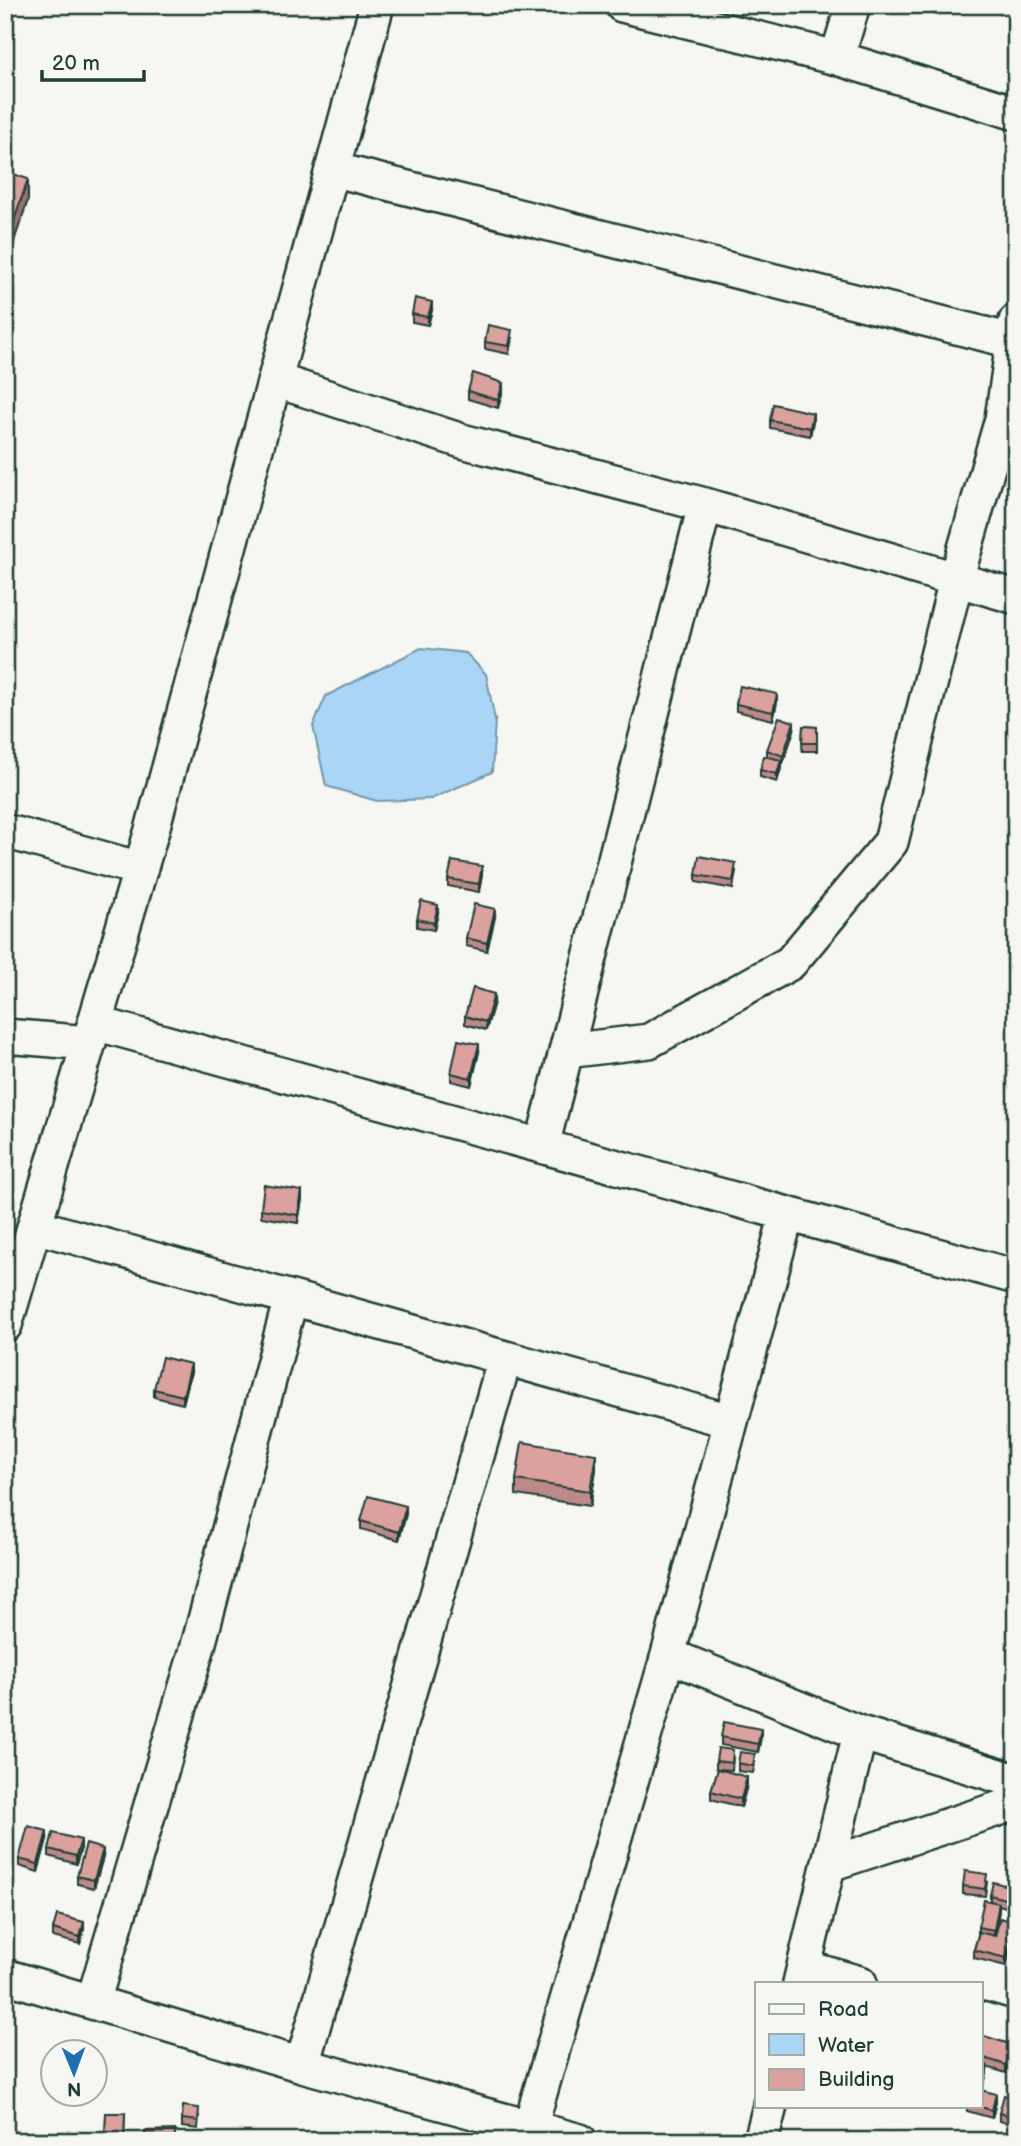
<svg xmlns="http://www.w3.org/2000/svg" width="1021" height="2146" viewBox="0 0 1021 2146" font-family="'Balsamiq Sans',sans-serif">
<style>
.water{fill:#abd5f6;stroke:#7398a8;stroke-width:2}
.lines{fill:none;stroke-linecap:round;stroke-linejoin:round}
.minor-casing{stroke:#1f3d34;stroke-width:38}
.minor{stroke:#f6f6f2;stroke-width:33}
.wall{fill:#bc8a89;stroke:#1f3d34;stroke-width:2}
.shaded-wall{fill:#99716f;stroke:#1f3d34;stroke-width:2}
.building{fill:#dba19f;stroke:#1f3d34;stroke-width:2}
</style>
<rect width="100%" height="100%" fill="#f6f6f2"/>
<filter id="ink" filterUnits="userSpaceOnUse"><feTurbulence type="fractalNoise" baseFrequency=".0143" numOctaves="2"/><feDisplacementMap in="SourceGraphic" scale="14" xChannelSelector="R" yChannelSelector="G"/><feConvolveMatrix kernelMatrix="1 2 1 2 8 2 1 2 1" color-interpolation-filters="sRGB"/></filter>
<g filter="url(#ink)">
<path class="water" d="M421 648 466 653 486 674 495 720 492 772 431 799 377 801 326 786 313 726 326 696Z"/>
<g class="lines">
<defs>
<path id="minor" d="M622 5 837 58 1016 113
M837 58 853 5
M332 169 1012 341
M275 380 462 441 705 505 1016 597
M5 831 140 869
M95 1023 1016 1277
M5 1036 89 1043
M566 1051 649 1041 790 963 891 842 956 580 1002 419 1016 321
M542 1146 705 505
M35 1226 730 1421
M5 1325 152 830 377 5
M668 1655 860 1733 1016 1781
M830 1864 1016 1803
M804 1967 860 1983
M5 1976 302 2065 580 2141
M800 1983 860 1733
M93 2002 198 1646 291 1298
M981 2019 1016 2029
M302 2065 505 1358
M523 2141 530 2127 668 1655 787 1214
M761 2141 770 2106"/>
</defs>
<use href="#minor" class="minor-casing"/>
<use href="#minor" class="minor"/>
</g>
<path class="wall" d="M432 310 428 325 412 322V314Z
M512 338 509 354 485 349V342Z
M503 390 498 408 468 399V391Z
M770 420 813 421 810 436 770 428Z
M777 702 773 720 736 711V704Z
M803 726 817 727V751H802Z
M794 730 783 763H781V768L777 782 760 777V770L767 756V750Z
M736 871 733 889 696 882V875Z
M482 874 479 892 448 886V879Z
M438 913 434 930 417 927V919Z
M495 917 487 951 466 946V938Z
M494 1002 486 1030 465 1024V1016Z
M479 1052 471 1086 451 1081V1073Z
M302 1199 298 1223 261 1217V1209Z
M191 1372 183 1404 154 1397V1389Z
M596 1469 590 1506 516 1495V1480Z
M406 1514 399 1540 361 1529V1521Z
M721 1737H761L758 1752 721 1745Z
M733 1758 732 1770 718 1769 747 1785 741 1807 711 1799V1791L718 1769 716 1768V1761Z
M755 1762 753 1773 738 1771V1763Z
M47 1839 38 1872 19 1866V1859Z
M81 1848 76 1864 49 1856V1849Z
M103 1857 94 1888 77 1884V1876Z
M987 1882 985 1896 963 1894V1886Z
M1016 1888V1910L999 1905V1911L994 1936 1015 1930 1006 1966 974 1958V1950L978 1935V1927L990 1901V1895Z
M53 1929H84L80 1944 53 1937Z
M981 2046 1013 2053 1006 2073 987 2067V2073L982 2090 996 2102 992 2118 967 2111V2106H981Z
M1016 2099V2125L999 2121V2113Z
M106 2113H125L124 2141H105Z
M199 2116 198 2129 182 2127V2119Z"/>
<path class="shaded-wall" d="M28 179V200L5 268V246Z
M432 302V310L428 325V317Z
M503 383V390L498 408V400Z
M813 413V421L810 436V428Z
M777 694V702L773 720V712Z
M794 722V730L783 763V756Z
M781 760V768L777 782V774Z
M482 866V874L479 892V884Z
M438 905V913L434 930V923Z
M495 909V917L487 951V943Z
M494 994V1002L486 1030V1022Z
M479 1044V1052L471 1086V1078Z
M302 1191V1199L298 1223V1215Z
M191 1364V1372L183 1404V1396Z
M596 1454V1469L590 1506V1491Z
M406 1506V1514L399 1540V1532Z
M761 1729V1737L758 1752V1744Z
M747 1777V1785L741 1807V1799Z
M47 1831V1839L38 1872V1864Z
M81 1840V1848L76 1864V1856Z
M103 1849V1857L94 1888V1880Z
M999 1903V1911L994 1938V1930Z
M84 1922V1929L80 1944V1937Z
M1015 1922V1930L1006 1966V1958Z
M1013 2045V2053L1006 2073V2065Z
M987 2065V2073L981 2093V2086Z
M996 2094V2102L992 2118V2110Z"/>
<path class="building" d="M5 171 28 179 5 246Z
M415 298 432 302 428 317 412 314Z
M488 325 512 330 509 346 485 342Z
M473 373 503 383 498 400 468 391Z
M773 404 813 413 810 428 770 420Z
M740 686 777 694 773 712 736 704Z
M779 717 794 722 783 756 767 750Z
M803 726 817 727V743H802Z
M764 756 781 760 777 774 760 770Z
M699 856 736 863 733 881 696 875Z
M452 861 482 866 479 884 448 879Z
M421 901 438 905 434 923 417 919Z
M474 904 495 909 487 943 466 938Z
M473 988 494 994 486 1022 465 1016Z
M458 1040 479 1044 471 1078 451 1073Z
M264 1185 302 1191 298 1215 261 1209Z
M162 1357 191 1364 183 1396 154 1389Z
M522 1442 596 1454 590 1491 516 1480Z
M368 1496 406 1506 399 1532 361 1521Z
M724 1722 761 1729 758 1744 721 1737Z
M718 1748 733 1750 732 1763 716 1761Z
M740 1752 755 1754 753 1766 738 1763Z
M718 1769 747 1777 741 1799 711 1791Z
M28 1826 47 1831 38 1864 19 1859Z
M53 1833 81 1840 76 1856 49 1849Z
M86 1844 103 1849 94 1880 77 1876Z
M965 1871 987 1874 985 1889 963 1886Z
M993 1882 1016 1888V1902L990 1895Z
M984 1900 999 1903 994 1930 978 1927Z
M57 1915 84 1922 80 1937 53 1929Z
M1000 1918 1015 1922 1006 1958 974 1950 979 1932 995 1936Z
M984 2036 1013 2045 1006 2065 981 2057V2046Z
M981 2064 987 2065 981 2086Z
M981 2090 996 2094 992 2110 976 2106H981Z
M1004 2095 1016 2099V2118L999 2113Z
M183 2106 199 2108 198 2121 182 2119Z
M106 2113H125L124 2138H105Z
M175 2130V2141H145V2131Z"/>
</g>
<rect width="1021" height="2146" fill="none" stroke="#f6f6f2" stroke-width="28"/>
<rect x="14" y="14" width="993" height="2118" fill="none" stroke="#1f3d34" stroke-width="2.5" filter="url(#ink)"/>
<rect x="755" y="1982" width="228" height="126" fill="#f6f6f2" stroke="#a0aca6" stroke-width="2"/>
<rect x="769" y="2004" width="35" height="10" fill="#f6f6f2" stroke="#a0aca6" stroke-width="2"/>
<text x="818" y="2016" font-size="21" fill="#1f3d34">Road</text>
<rect x="769" y="2034" width="35" height="21" fill="#abd5f6" stroke="#a0aca6" stroke-width="2"/>
<text x="818" y="2052" font-size="21" fill="#1f3d34">Water</text>
<rect x="769" y="2069" width="35" height="21" fill="#dba19f" stroke="#a0aca6" stroke-width="2"/>
<text x="818" y="2086" font-size="21" fill="#1f3d34">Building</text>
<g transform="translate(74 2073) rotate(179)"><circle r="33" fill="#f6f6f2" stroke="#a0aca6" stroke-width="2"/>
<path d="M0-5L12 26L0 18L-12 26Z" fill="#1f6fb2"/>
<text y="-10" font-size="19" font-weight="bold" text-anchor="middle" fill="#1f3d34">N</text>
</g>
<path d="M42 70v10h102v-10" fill="none" stroke="#1f3d34" stroke-width="3.5"/>
<text x="52" y="70" font-size="21" fill="#1f3d34" stroke="#f6f6f2" stroke-width="5" paint-order="stroke">20 m</text>
</svg>
